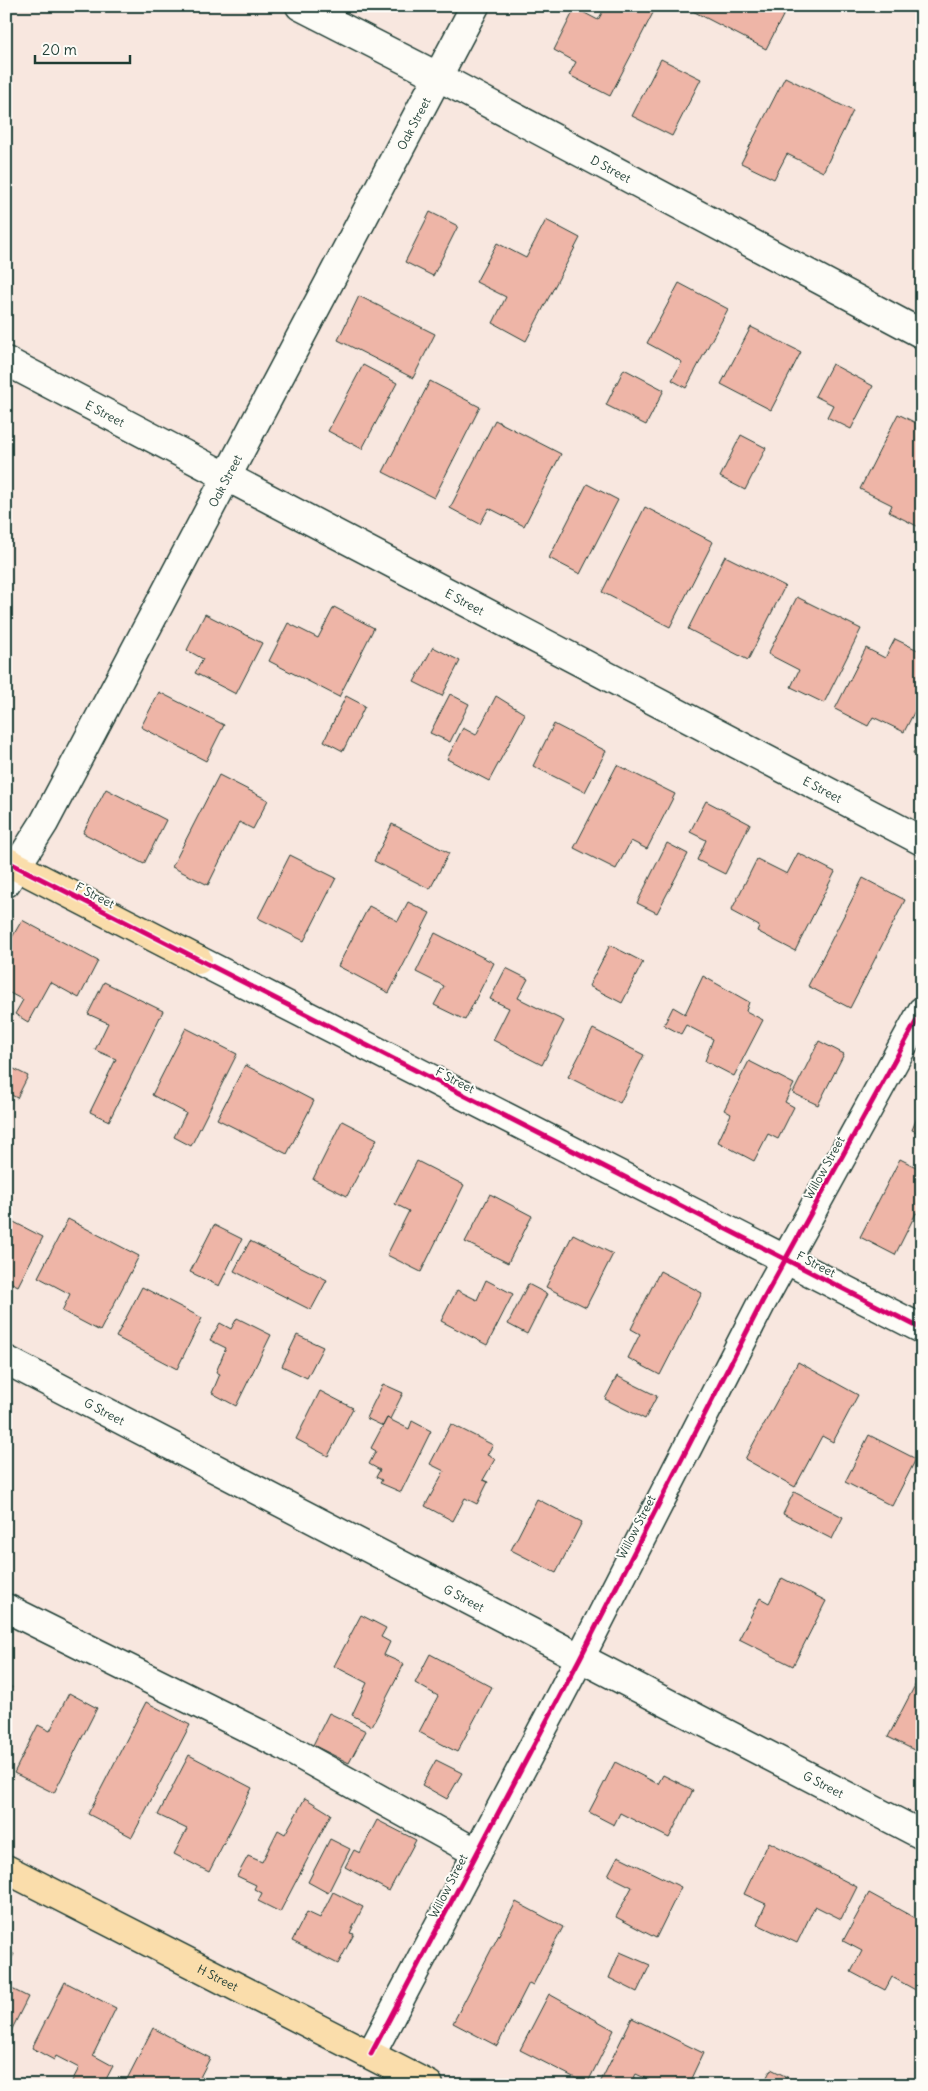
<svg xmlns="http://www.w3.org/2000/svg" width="928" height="2091" viewBox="0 0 928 2091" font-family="Delius,sans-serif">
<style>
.building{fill:#eeb5a7;stroke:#1f3d34}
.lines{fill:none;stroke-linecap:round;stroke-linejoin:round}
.minor-casing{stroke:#1f3d34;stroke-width:31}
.major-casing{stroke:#1f3d34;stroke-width:31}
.minor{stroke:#fdfcf7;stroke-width:28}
.major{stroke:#faddab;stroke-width:28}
.cycleway-casing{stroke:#fdfcf7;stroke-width:8}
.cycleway{stroke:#d6006c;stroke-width:5}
.labels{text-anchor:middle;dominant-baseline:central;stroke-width:4;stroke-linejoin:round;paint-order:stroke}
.street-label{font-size:12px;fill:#1f3d34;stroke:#fdfcf7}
</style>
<rect width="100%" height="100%" fill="#f8e7df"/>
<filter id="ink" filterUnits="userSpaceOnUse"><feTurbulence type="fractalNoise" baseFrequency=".02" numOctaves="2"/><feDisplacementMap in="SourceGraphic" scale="10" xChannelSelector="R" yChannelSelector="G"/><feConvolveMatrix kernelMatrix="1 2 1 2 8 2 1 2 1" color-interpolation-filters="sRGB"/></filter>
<g filter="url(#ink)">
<path class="building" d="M606 6H645L654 11 610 96 569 75 576 62 554 50 575 8 598 20Z
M683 6H788L766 49Z
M661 59 701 79 672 136 632 116Z
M785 77 853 111 823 172 787 154 774 179 741 163Z
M430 212 458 226 433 276 405 262Z
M546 220 580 238 526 341 493 323 506 297 476 282 497 243 526 258Z
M679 283 728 309 686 388 672 380 682 362 647 343Z
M359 296 435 334 413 378 338 340Z
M751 327 801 352 771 410 721 384Z
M832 364 873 386 851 429 827 417 833 405 815 396Z
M363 365 397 383 362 449 328 431Z
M624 369 664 390 646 425 606 405Z
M430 381 480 407 434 498 383 472Z
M898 414 922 426V522L919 527 889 512 892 505 860 489Z
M495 420 561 454 524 526 489 508 480 524 450 508Z
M741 435 766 448 745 490 720 477Z
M587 484 618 500 580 574 549 558Z
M645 507 713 542 670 627 602 592Z
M725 556 785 586 748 660 688 629Z
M797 597 861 629 824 703 791 687 799 670 768 654Z
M334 607 374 628 339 697 269 661 288 623 318 638Z
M205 614 262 643 236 694 195 673 203 659 187 650Z
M895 639 922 652V697L904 732 873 717 868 726 835 709 866 648 885 658Z
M433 647 460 661 442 696 414 682Z
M159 692 224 725 206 761 141 727Z
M450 694 469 704 450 742 430 733Z
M346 696 365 706 343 751 324 741Z
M496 696 525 714 489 781 447 759 463 728 476 735Z
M554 724 606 751 585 792 533 766Z
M922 735V758L913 753Z
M617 765 675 794 647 849 631 841 616 869 574 848Z
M219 775 268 800 253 829 239 822 208 885 172 867Z
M106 789 166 820 144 864 83 833Z
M706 801 750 824 725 874 697 860 706 840 690 832Z
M392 824 449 853 430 889 374 861Z
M667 843 688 854 657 913 637 903Z
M798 853 835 872 795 951 757 931 759 926 731 911 757 859 787 874Z
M290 855 336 878 304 941 258 918Z
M863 878 905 900 850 1008 808 986Z
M408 902 430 913 389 993 338 966 369 906 398 921Z
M22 920 98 961 79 998 50 982 28 1022 15 1014 23 1000 6 991V948Z
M435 933 494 963 465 1020 434 1005 444 986 416 972Z
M610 945 643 962 622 1003 589 986Z
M506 968 528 979 518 998 564 1021 542 1065 493 1040 509 1008 490 999Z
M703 976 749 1002 746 1011 763 1020 734 1076 705 1061 713 1039 686 1025 681 1034 664 1025 673 1007 685 1014Z
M104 982 163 1011 109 1121 90 1112 116 1059 95 1050 108 1023 88 1014Z
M186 1028 237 1054 191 1146 174 1137 186 1113 152 1095Z
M593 1029 644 1055 620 1103 568 1077Z
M819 1041 844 1054 818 1105 793 1093Z
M749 1061 794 1084 785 1102 794 1107 778 1139 768 1134 754 1161 718 1142 731 1114 724 1110Z
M6 1065 28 1076 17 1098 6 1092Z
M245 1065 314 1101 287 1154 217 1119Z
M922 1106V1134L912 1130Z
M342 1121 377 1139 347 1196 313 1179Z
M900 1159 922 1170V1216L916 1213 895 1255 860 1237Z
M417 1161 464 1185 421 1272 387 1255 409 1211 395 1204Z
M490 1194 532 1216 508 1263 465 1242Z
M6 1218 43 1237 18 1286 6 1280Z
M68 1219 139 1256 100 1331 62 1311 70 1294 38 1277Z
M214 1225 242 1239 219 1286 190 1272Z
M573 1234 613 1254 586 1307 546 1287Z
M250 1241 327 1280 311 1310 234 1271Z
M660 1271 702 1293 660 1375 628 1358 640 1334 631 1329Z
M486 1280 513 1294 487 1345 441 1321 457 1290 477 1300Z
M528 1284 547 1294 527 1334 508 1324Z
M142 1287 202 1318 177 1369 116 1337Z
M237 1318 271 1335 236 1406 212 1393 220 1374 216 1372 226 1348 210 1340 220 1323 231 1329Z
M297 1335 323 1347 307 1378 282 1366Z
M798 1362 858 1395 833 1442 822 1436 795 1487 745 1459Z
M617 1376 657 1396 645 1419 605 1399Z
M383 1384 403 1393 390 1419 387 1418 383 1426 366 1418Z
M320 1391 353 1408 328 1456 296 1439Z
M387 1418 409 1429 412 1421 431 1431 401 1492 380 1483 382 1480 376 1477 380 1470 369 1464 376 1451 371 1448Z
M451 1424 493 1445 487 1455 495 1459 483 1480 488 1482 477 1504 465 1498 453 1521 425 1506 444 1471 430 1464Z
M869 1435 916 1459 892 1506 845 1482Z
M922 1470V1485L915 1482Z
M794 1492 843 1517 832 1539 783 1514Z
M537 1499 582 1522 556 1573 511 1550Z
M782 1578 826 1601 793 1666 739 1639 760 1598 769 1603Z
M361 1615 386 1628 381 1637 390 1642 384 1655 404 1664 372 1726 352 1715 367 1683 334 1666Z
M430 1654 492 1687 457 1752 419 1732 438 1696 415 1683Z
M922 1672V1754L888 1737Z
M6 1684 12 1687 6 1698Z
M69 1693 97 1708 54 1793 14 1773 38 1725 50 1731Z
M146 1702 190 1725 132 1837 88 1814Z
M329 1713 366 1731 349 1763 313 1745Z
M189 1755 252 1788 209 1872 174 1854 187 1829 158 1815Z
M436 1760 462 1773 447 1799 422 1785Z
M615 1762 658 1784 663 1775 693 1790 669 1838 620 1813 614 1825 589 1812Z
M305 1798 331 1814 280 1912 258 1901 262 1893 254 1889 256 1885 237 1876 248 1856 262 1862 278 1830 285 1834Z
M377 1820 416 1840 389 1891 345 1867 354 1850 360 1853Z
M330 1839 350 1849 328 1893 308 1882Z
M769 1842 857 1887 841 1919 815 1906 797 1943 757 1924 766 1904 744 1894Z
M618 1856 681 1887 656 1938 616 1917 632 1887 608 1875Z
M333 1892 363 1907 350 1933 354 1934 338 1964 292 1941 307 1912 320 1918Z
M869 1893 922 1922 921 1993 892 1977 885 1990 851 1972 862 1951 843 1941Z
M516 1902 563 1927 533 1985 529 1983 497 2046 453 2023Z
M6 1950 14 1954 6 1970Z
M620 1952 650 1965 637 1992 609 1978Z
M65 1982 116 2008 93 2055 113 2066 103 2085H70L79 2068 56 2056 54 2060 32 2048Z
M6 1986 28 1997 8 2037 6 2036Z
M549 1994 614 2030 587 2084 520 2050Z
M632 2018 703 2053 688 2085H647L649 2080 636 2074 630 2085H599Z
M153 2028 210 2058 196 2085H129L125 2083Z
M771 2069 793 2080 790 2085H763Z"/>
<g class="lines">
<defs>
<g id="minor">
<path id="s1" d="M300 6 439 77 922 334"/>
<path id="s2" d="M6 361 922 841"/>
<path id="s3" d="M6 883 44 823 475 6"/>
<path d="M198 960 922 1329"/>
<path id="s4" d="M6 1360 922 1835"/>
<path d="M6 1608 282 1745 477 1853"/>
<path d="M371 2054 580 1658 762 1302 922 1011"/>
</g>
<g id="major">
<path d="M6 861 198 960"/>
<path id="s5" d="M6 1869 429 2085"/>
</g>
</defs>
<use href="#minor" class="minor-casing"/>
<use href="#major" class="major-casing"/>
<use href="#minor" class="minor"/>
<use href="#major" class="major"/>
<defs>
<path id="cycleway" d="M6 861 922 1329
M371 2054 580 1658 762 1302 922 1011"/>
</defs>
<use href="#cycleway" class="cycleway-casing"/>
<use href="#cycleway" class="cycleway"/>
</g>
</g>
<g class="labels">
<g class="street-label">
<text stroke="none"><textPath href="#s3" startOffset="862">Oak Street</textPath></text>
<text stroke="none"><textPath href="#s1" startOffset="351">D Street</textPath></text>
<text stroke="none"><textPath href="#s2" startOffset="112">E Street</textPath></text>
<text stroke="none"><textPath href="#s3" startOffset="458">Oak Street</textPath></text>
<text stroke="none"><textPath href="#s2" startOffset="518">E Street</textPath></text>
<text stroke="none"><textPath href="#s2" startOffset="922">E Street</textPath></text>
<text transform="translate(95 895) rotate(27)">F Street</text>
<text transform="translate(455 1080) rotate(27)">F Street</text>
<text transform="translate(824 1168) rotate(-61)">Willow Street</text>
<text transform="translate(816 1264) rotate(27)">F Street</text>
<text stroke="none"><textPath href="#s4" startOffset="111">G Street</textPath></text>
<text transform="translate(636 1527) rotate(-63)">Willow Street</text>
<text stroke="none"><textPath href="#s4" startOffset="516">G Street</textPath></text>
<text stroke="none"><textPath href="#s4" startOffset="921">G Street</textPath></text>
<text transform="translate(448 1886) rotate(-63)">Willow Street</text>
<text stroke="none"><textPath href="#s5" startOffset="238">H Street</textPath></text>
</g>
</g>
<rect width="928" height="2091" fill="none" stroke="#fdfcf7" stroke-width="25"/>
<rect x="12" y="12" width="903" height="2066" fill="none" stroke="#1f3d34" stroke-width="2" filter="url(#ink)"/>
<path d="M35 55v8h95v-8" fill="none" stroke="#1f3d34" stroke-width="2.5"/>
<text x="42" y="55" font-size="15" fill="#1f3d34" stroke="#fdfcf7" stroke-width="4" paint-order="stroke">20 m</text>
</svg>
